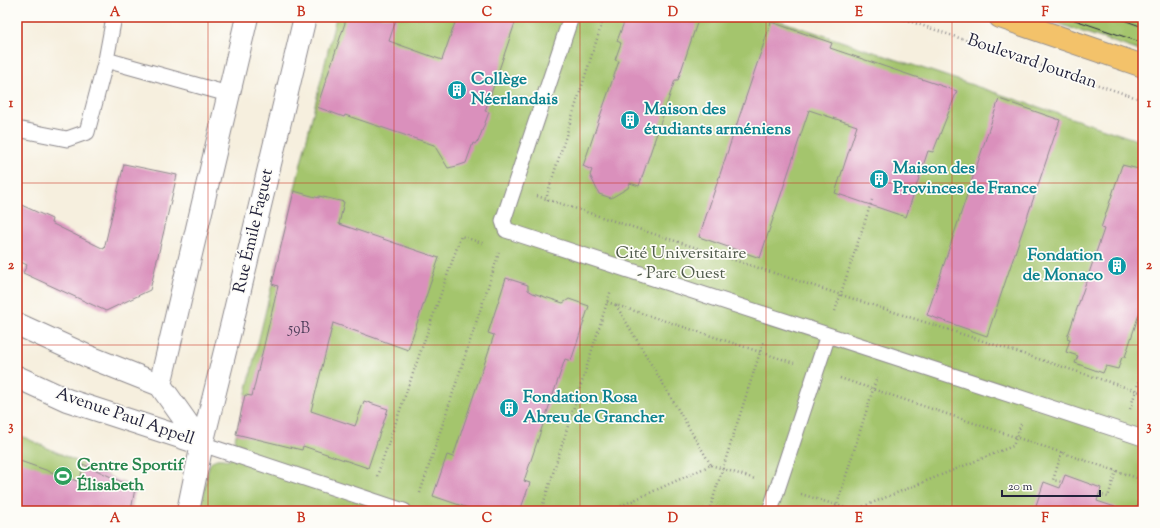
<svg xmlns="http://www.w3.org/2000/svg" width="1160" height="528" viewBox="0 0 1160 528" font-family="'Sorts Mill Goudy',serif">
<style>
.green{fill:#a4c56d;stroke:#637454}
.building{fill:#da90bc}
.lines{fill:none;stroke-linecap:round;stroke-linejoin:round}
.service-casing{stroke:#8c888c;stroke-width:17}
.minor-casing{stroke:#8c888c;stroke-width:24}
.tertiary-casing{stroke:#8c888c;stroke-width:24}
.primary-casing{stroke:#8c888c;stroke-width:24}
.path{stroke:#8c888c;stroke-width:2.5;stroke-dasharray:1 3;stroke-linecap:butt}
.service{stroke:#fff;stroke-width:15}
.minor{stroke:#fff;stroke-width:22}
.tertiary{stroke:#fff;stroke-width:22}
.primary{stroke:#f3c26a;stroke-width:22}
.tram{stroke:#22223b;stroke-width:1}
.grid{fill:none;stroke:#c8321e;stroke-width:1;stroke-opacity:0.55}
.labels{text-anchor:middle;dominant-baseline:central;stroke-width:3.5;stroke-linejoin:round;paint-order:stroke}
.number-label{font-size:15px;fill:#503e5b}
.street-label{font-size:17px;fill:#22223b;stroke:#fdfcf7}
.culture-label{font-size:17px;font-weight:bold;fill:#0d838f;stroke:#fdfcf7;text-anchor:start}
.park-label{font-size:17px;fill:#505b4c;stroke:#fdfcf7}
.leisure-label{font-size:17px;font-weight:bold;fill:#27864d;stroke:#fdfcf7;text-anchor:start}
.neatline{fill:none;stroke:#c8321e;stroke-width:1.5}
.grid-label{font-size:13px;text-anchor:middle;font-weight:bold;fill:#c8321e}
</style>
<rect width="100%" height="100%" fill="#fdfcf7"/>
<filter id="ink" filterUnits="userSpaceOnUse"><feTurbulence type="fractalNoise" baseFrequency=".025" numOctaves="2"/><feDisplacementMap in="SourceGraphic" scale="8" xChannelSelector="R" yChannelSelector="G"/><feConvolveMatrix kernelMatrix="1 2 1 2 8 2 1 2 1" color-interpolation-filters="sRGB"/></filter>
<filter id="wash" filterUnits="userSpaceOnUse"><feTurbulence type="fractalNoise" baseFrequency=".012" numOctaves="4" result="noise"/><feDisplacementMap in="SourceGraphic" scale="16" xChannelSelector="R" yChannelSelector="G"/><feGaussianBlur stdDeviation="0.9" result="paint"/><feColorMatrix in="noise" values="0 0 0 0 0 0 0 0 0 0 0 0 0 0 0 0 0 1.4 0 .05"/><feComposite in="paint" operator="in"/></filter>
<g filter="url(#wash)">
<rect width="100%" height="100%" fill="#f6efde"/>
<path class="green" d="M336 17H769L1143 142V511H200L209 466C214 456 221 459 230 460Z
M1038 17H1143V52Z
M17 434 135 488 131 511H17Z"/>
<g id="blocks">
<path class="building" d="M347 17H397L389 41 442 60 457 17H517L485 111 489 112 478 142 477 141 475 144 473 143 466 163 457 166 448 168 434 145 345 115 344 117 317 107Z
M626 17H699L678 80H675L639 186 630 183 628 188 611 198 599 194 590 175 592 170 583 166 619 61 615 60 621 43 617 41Z
M771 22 832 43 830 48 957 91 933 152 928 151 906 217 835 193 857 126 809 110 760 258 699 237Z
M999 99 1060 120 987 336 927 315Z
M124 164 177 175 150 290 106 311 23 273 27 265 17 260V203L52 219 51 223 104 249Z
M1122 165 1143 170V302L1125 357H1122L1118 369 1106 366 1103 373 1075 363 1078 356 1066 352 1070 339 1067 338 1104 229 1101 228Z
M294 191 319 198V196L344 202 339 224 439 258 408 350 333 323 311 411 355 426 364 401 388 409 368 468 303 446 302 450 236 434 245 395 252 396 278 286 272 284Z
M506 278 528 285V290L533 293 563 303 569 299 589 306 571 361 565 359 524 481 530 483 520 511H477L433 496 447 455 453 457 494 335 488 333Z
M17 460 80 482 83 464 135 488 131 511H17Z
M1065 475 1101 488 1097 501 1115 507V511H1034L1044 482 1060 488Z"/>
</g>
</g>
<g filter="url(#ink)">
<use href="#blocks" fill-opacity="0" stroke="#8c888c" stroke-width="1"/>
<g class="lines">
<defs>
<path id="service" d="M571 17 503 221 506 230 1143 438
M106 60 228 94
M17 129 67 139 87 132 106 60 114 17
M202 444 404 511
M770 511 828 335"/>
<path id="minor" d="M188 511 202 444"/>
<path id="tertiary" d="M17 324 87 356 160 385 202 444
M17 377 67 400 202 444
M160 385 247 17
M202 444 232 323 305 17"/>
<path id="primary" d="M1000 17 1143 66"/>
</defs>
<use href="#service" class="service-casing"/>
<use href="#minor" class="minor-casing"/>
<use href="#tertiary" class="tertiary-casing"/>
<use href="#primary" class="primary-casing"/>
<path class="path" d="M897 17 1143 100
M537 196 1143 393
M548 200 547 195 604 17
M607 302 794 363
M835 311 872 200
M840 378 1143 480
M1130 409 1143 369
M1062 452 1053 480 1062 482
M711 465 755 479
M377 476 461 236 485 244
M420 493 499 253
M801 494 852 510
M1099 494 1108 497 1116 471
M541 511 611 290
M610 511 711 465 616 305
M709 511 764 340
M835 511 877 377
M852 511 1013 446 1021 424
M1136 511 1143 491"/>
<use href="#service" class="service"/>
<use href="#minor" class="minor"/>
<use href="#tertiary" class="tertiary"/>
<use href="#primary" class="primary"/>
<path class="tram" d="M1066 17 1143 43
M1115 17 1143 27"/>
</g>
</g>
<path class="grid" d="M208 17V511M394 17V511M580 17V511M766 17V511M952 17V511M17 183H1143M17 345H1143"/>
<defs>
<symbol id="building-disc" viewBox="-11 -11 22 22"><circle r="9.5" fill="#0f9aa8" stroke="#fdfcf7"/><path d="M-4-6H4V6H1V3H-1V6H-4ZM-2.5-4.3h1.7v1.8h-1.7ZM.8-4.3h1.7v1.8H.8ZM-2.5-1h1.7V.8h-1.7ZM.8-1h1.7V.8H.8Z" fill="#fff"/></symbol>
<symbol id="stadium-disc" viewBox="-11 -11 22 22"><circle r="9.5" fill="#2e9e5b" stroke="#fdfcf7"/><path d="M0-5a6.5 5 0 1 0 0 10a6.5 5 0 1 0 0-10ZM-3.5-1.8h7v3.6h-7Z" fill="#fff"/></symbol>
</defs>
<g fill-rule="evenodd">
<use href="#building-disc" x="446" y="79" width="22" height="22"/>
<use href="#building-disc" x="619" y="109" width="22" height="22"/>
<use href="#building-disc" x="868" y="168" width="22" height="22"/>
<use href="#building-disc" x="1106" y="255" width="22" height="22"/>
<use href="#building-disc" x="498" y="397" width="22" height="22"/>
<use href="#stadium-disc" x="52" y="465" width="22" height="22"/>
</g>
<g class="labels">
<g class="number-label">
<text x="299" y="329">59B</text>
</g>
<g class="street-label">
<text transform="translate(1032 62) rotate(19)">Boulevard Jourdan</text>
<text transform="translate(254 231) rotate(-77)">Rue Émile Faguet</text>
<text transform="translate(125 417) rotate(19)">Avenue Paul Appell</text>
</g>
<g class="culture-label">
<text x="471" y="80">Collège<tspan x="471" dy="20">Néerlandais</tspan></text>
<text x="644" y="110">Maison des<tspan x="644" dy="20">étudiants arméniens</tspan></text>
<text x="893" y="169">Maison des<tspan x="893" dy="20">Provinces de France</tspan></text>
<text x="1103" y="256" text-anchor="end">Fondation<tspan x="1103" dy="20">de Monaco</tspan></text>
<text x="523" y="398">Fondation Rosa<tspan x="523" dy="20">Abreu de Grancher</tspan></text>
</g>
<g class="park-label">
<text x="681" y="254">Cité Universitaire<tspan x="681" dy="20">- Parc Ouest</tspan></text>
</g>
<g class="leisure-label">
<text x="77" y="466">Centre Sportif<tspan x="77" dy="20">Élisabeth</tspan></text>
</g>
</g>
<rect width="1160" height="528" fill="none" stroke="#fdfcf7" stroke-width="44"/>
<path d="M1002 490v6h98v-6" fill="none" stroke="#22223b" stroke-width="2"/>
<text x="1008" y="490" font-size="12" fill="#22223b" stroke="#fdfcf7" stroke-width="3" paint-order="stroke">20 m</text>
<rect x="22" y="22" width="1116" height="484" class="neatline"/>
<g class="grid-label">
<text x="115" y="16">A</text>
<text x="301" y="16">B</text>
<text x="487" y="16">C</text>
<text x="673" y="16">D</text>
<text x="859" y="16">E</text>
<text x="1045" y="16">F</text>
<text x="11" y="107">1</text>
<text x="1149" y="107">1</text>
<text x="11" y="269">2</text>
<text x="1149" y="269">2</text>
<text x="11" y="430">3</text>
<text x="1149" y="430">3</text>
<text x="115" y="522">A</text>
<text x="301" y="522">B</text>
<text x="487" y="522">C</text>
<text x="673" y="522">D</text>
<text x="859" y="522">E</text>
<text x="1045" y="522">F</text>
</g>
</svg>
